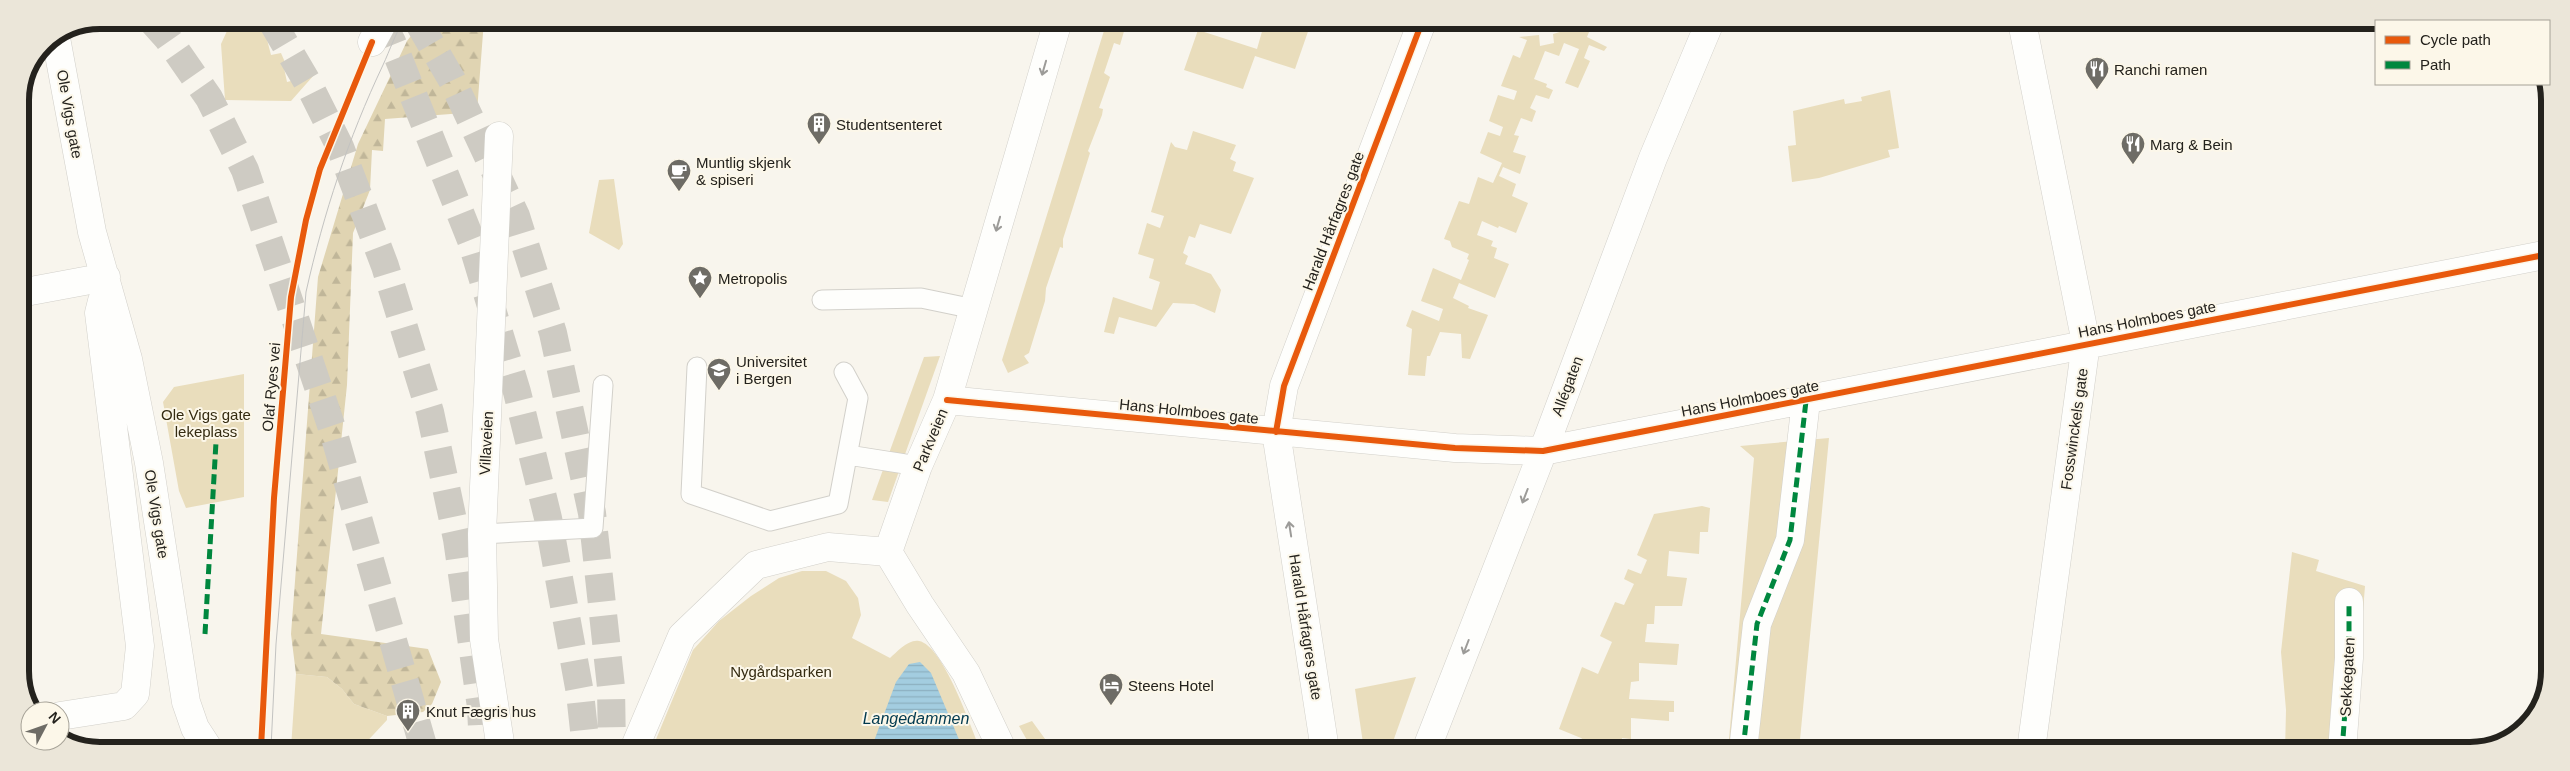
<svg xmlns="http://www.w3.org/2000/svg" width="2570" height="771" viewBox="0 0 2570 771" font-family="Helvetica,sans-serif">
<style>
.green{fill:#e9ddbc}
.forest{fill:url(#forest-firs)}
.water{fill:url(#water-rules)}
.lines{fill:none;stroke-linecap:round;stroke-linejoin:round}
.trunk-tunnel{stroke:#cecbc3;stroke-width:28;stroke-dasharray:28 14;stroke-linecap:butt}
.service-casing{stroke:#d2d0ca;stroke-width:21}
.pedestrian-casing{stroke:#d2d0ca;stroke-width:29}
.minor-casing{stroke:#d2d0ca;stroke-width:29}
.service{stroke:#fefefc;stroke-width:19}
.pedestrian{stroke:#fefefc;stroke-width:28}
.minor{stroke:#fefefc;stroke-width:28}
.tram{stroke:#c3c3c1;stroke-width:1}
.quiet{stroke:#00873e;stroke-width:5;stroke-dasharray:10 5;stroke-linecap:butt}
.cycleway-casing{stroke:#fcf7e9;stroke-width:9}
.cycleway{stroke:#e8590c;stroke-width:6}
.oneway{stroke:#9c9b98}
.labels{text-anchor:middle;dominant-baseline:central;stroke-width:4;stroke-linejoin:round;paint-order:stroke}
.poi-label{font-size:15px;fill:#24221d;stroke:#fcf7e9;text-anchor:start}
.street-label{font-size:15px;fill:#24221d;stroke:#fcf7e9}
.park-label{font-size:15px;fill:#342b11;stroke:#fcf7e9}
.water-label{font-size:16px;font-style:italic;fill:#00394e;stroke:#fcf7e9}
.rim{fill:none;stroke:#24221d;stroke-width:6}
</style>
<defs>
<pattern id="forest-firs" width="22" height="20" patternUnits="userSpaceOnUse" patternTransform="scale(1.25)"><rect width="22" height="20" fill="#e0d4b2"/><path d="M5 1l3.5 6h-7zM16 11l3.5 6h-7z" fill="#c0b699"/></pattern>
<pattern id="water-rules" width="6" height="5" patternUnits="userSpaceOnUse" patternTransform="scale(1.25)"><rect width="6" height="5" fill="#a3cde0"/><path d="M0 2.5h6" fill="none" stroke="#8cb0c0"/></pattern>
</defs>
<rect width="100%" height="100%" fill="#f8f5ed"/>
<path class="green" d="M232 20H262L271 55 281 53 287 67 284 68 287 82 314 75 291 101 225 100 221 44Z
M1107 21H1127L1120 45 1114 43 1104 73 1110 77 1099 108 1103 109 1102 115 1088 151 1090 153 1063 239V248L1060 247 1046 288 1045 301 1029 353 1024 356 1029 363 1008 373 1002 360Z
M1265 21 1311 23 1295 69 1255 56 1243 89 1184 70 1198 30 1257 49Z
M1571 22H1593L1587 37 1607 47 1604 51 1589 45 1584 58 1590 61 1578 88 1565 83 1579 49 1564 43 1559 56 1545 51 1534 79 1547 84 1546 87 1553 90 1549 99 1536 95 1530 108 1536 111 1532 122 1521 118 1514 135 1519 136 1513 152 1526 156 1520 174 1503 167 1499 176 1516 184 1512 196 1528 203 1516 233 1499 226 1498 228 1482 221 1477 235 1493 241 1491 246 1497 248 1494 258 1509 264 1495 298 1459 283 1453 298 1469 306 1468 308 1488 315 1470 359 1462 358 1461 334 1440 332 1430 356H1427L1425 376 1408 375 1412 329 1406 326 1412 310 1439 321 1443 309 1421 301 1433 268 1461 280 1469 260 1467 259 1469 254 1452 247 1450 241 1444 239 1459 201 1469 204 1478 177 1493 183 1502 163 1480 153 1488 132 1500 136 1503 127 1489 121 1498 95 1514 100 1517 91 1501 86 1513 55 1520 58 1527 40 1519 37 1539 35 1540 46 1554 43 1553 34 1563 31V27L1572 24Z
M1890 90 1899 148 1888 150 1890 157 1819 178 1792 182 1788 146 1796 145 1793 111 1844 99 1845 104 1862 101 1861 97Z
M1193 131 1236 145 1230 159 1236 162 1233 171 1254 178 1231 234 1200 224 1195 238 1189 236 1183 253 1188 256 1185 264 1211 274 1221 290 1215 313 1194 304 1173 303 1156 327 1119 317 1114 334 1104 332 1113 297 1152 310 1160 282 1149 278 1154 259 1138 254 1147 223 1160 228 1164 216 1151 212 1171 142 1175 147 1187 150Z
M614 179 623 244 619 250 589 233 599 180Z
M940 356 888 502 872 500 924 357Z
M244 374V497L186 508 179 491 163 402 174 387Z
M1829 438 1799 750H1728L1754 458 1740 446Z
M1702 506 1710 508 1708 532H1700L1699 554 1669 551 1667 576 1687 578 1682 606H1655L1654 624H1647L1645 642 1679 644 1677 665 1639 663V681L1631 682 1629 699 1674 701V712H1669V721L1631 718V739L1622 738 1620 750H1587L1589 744 1581 738 1559 729 1582 667 1598 674 1612 642 1600 636 1615 602 1624 605 1634 584 1624 579 1628 569 1641 574 1647 560 1637 555 1654 514Z
M2292 552 2319 560 2316 571 2365 586 2352 751H2285L2286 710 2281 652Z
M802 571H826L846 581 858 598 861 615 852 638 890 658C897 652 908 639 919 641 943 645 971 727 980 749H652L693 650 719 621 751 596 779 578Z
M296 674 327 677 342 689 354 704 387 716V720L360 749 291 748Z
M1416 677 1390 750H1364L1355 689Z
M1032 721 1048 743 1045 746 1047 749H1032L1019 726Z"/>
<path class="forest" d="M423 20H484L477 112 385 119 383 151 372 150 370 190 353 233 347 385 321 634 428 649 441 682 432 704 423 712 387 716 354 704 342 689 327 677 296 674 291 634 318 277 358 144 407 41Z"/>
<path class="water" d="M920 662 931 673 963 749H871L896 682 909 664Z"/>
<g class="lines">
<path class="trunk-tunnel" d="M151 20 168 39 209 98 245 170 334 434 424 749
M271 20 309 85 340 147 385 266 430 412 457 539 481 707 483 749
M380 20 392 42 471 240 517 392 548 518 580 693 586 749
M417 20 452 80 516 216 553 333 592 513 611 687 612 749"/>
<defs>
<path id="service" d="M822 300 921 298 974 309
M697 367 691 494 770 521 838 504 858 398 844 372
M848 455 918 466
M482 534 593 528 603 385"/>
<path id="pedestrian" d="M2342 751 2349 658V602"/>
<path id="minor" d="M2022 22 2086 343 2031 750
M56 38 92 232 128 359 149 463 186 702 195 728 208 748
M372 42 384 20
M499 136 482 534 484 639 501 749
M20 293 106 277
M947 400 1455 448 1543 451 2549 254
M60 716 124 706 135 694 140 646 99 313 102 301
M634 749 682 636 756 565 828 547 888 552
M1002 749 966 673 920 605 888 552 918 466 947 400 1058 21
M1325 750 1276 432 1284 386 1422 22
M1426 750 1543 451 1653 158 1710 22
M1743 750 1757 624 1790 540 1806 401"/>
</defs>
<use href="#service" class="service-casing"/>
<use href="#pedestrian" class="pedestrian-casing"/>
<use href="#minor" class="minor-casing"/>
<use href="#service" class="service"/>
<use href="#pedestrian" class="pedestrian"/>
<use href="#minor" class="minor"/>
<path class="tram" d="M271 748 276 644 306 292C324 212 348 139 383 65 390 50 395 34 404 20"/>
<path class="quiet" d="M205 634 216 442
M1743 750 1757 624 1790 540 1806 401
M2342 751 2349 658V602"/>
<defs>
<path id="cycleway" d="M947 400 1455 448 1543 451 2549 254
M1276 432 1284 386 1422 22
M261 748 274 498 291 297 306 220 320 169 372 42"/>
</defs>
<use href="#cycleway" class="cycleway-casing"/>
<use href="#cycleway" class="cycleway"/>
</g>
<defs><path id="oneway-shaft" d="M-6 0H5M1.5-3L5.5 0L1.5 3" fill="none" stroke-width="1.6" stroke-linecap="round" stroke-linejoin="round" transform="scale(1.25)"/></defs>
<g class="oneway">
<use href="#oneway-shaft" transform="translate(1044 68) rotate(106)"/>
<use href="#oneway-shaft" transform="translate(998 224) rotate(106)"/>
<use href="#oneway-shaft" transform="translate(1525 496) rotate(111)"/>
<use href="#oneway-shaft" transform="translate(1290 529) rotate(-99)"/>
<use href="#oneway-shaft" transform="translate(1466 647) rotate(111)"/>
</g>
<defs>
<symbol id="restaurant-pin" viewBox="-11 -11 22 30"><path d="M0 17L-7.5 6A9.5 9.5 0 1 1 7.5 6Z" fill="#6e6c66" stroke="#fcf7e9"/><path d="M-5-6h1v4h1v-4h1v4h1v-4h1v5L-1.5 .5V6h-2V.5L-5-1ZM5-6V6H3V1.5H1.5Q1.5-4 5-6Z" fill="#fff"/></symbol>
<symbol id="building-pin" viewBox="-11 -11 22 30"><path d="M0 17L-7.5 6A9.5 9.5 0 1 1 7.5 6Z" fill="#6e6c66" stroke="#fcf7e9"/><path d="M-4-6H4V6H1V3H-1V6H-4ZM-2.5-4.3h1.7v1.8h-1.7ZM.8-4.3h1.7v1.8H.8ZM-2.5-1h1.7V.8h-1.7ZM.8-1h1.7V.8H.8Z" fill="#fff"/></symbol>
<symbol id="cafe-pin" viewBox="-11 -11 22 30"><path d="M0 17L-7.5 6A9.5 9.5 0 1 1 7.5 6Z" fill="#6e6c66" stroke="#fcf7e9"/><path d="M-5.5-4.5H6V0H3Q3 3.5 0 3.5H-2.5Q-5.5 3.5-5.5 0ZM3-3.2v2h1.7v-2ZM-6 4.5H4V6H-6Z" fill="#fff"/></symbol>
<symbol id="sight-pin" viewBox="-11 -11 22 30"><path d="M0 17L-7.5 6A9.5 9.5 0 1 1 7.5 6Z" fill="#6e6c66" stroke="#fcf7e9"/><path d="M0-6L1.8-2.2L6-1.7L2.9 1.2L3.7 5.4L0 3.3L-3.7 5.4L-2.9 1.2L-6-1.7L-1.8-2.2Z" fill="#fff"/></symbol>
<symbol id="university-pin" viewBox="-11 -11 22 30"><path d="M0 17L-7.5 6A9.5 9.5 0 1 1 7.5 6Z" fill="#6e6c66" stroke="#fcf7e9"/><path d="M0-5L7-2L0 1L-7-2ZM-4 1L0 2.5L4 1V4Q0 6-4 4Z" fill="#fff"/></symbol>
<symbol id="hotel-pin" viewBox="-11 -11 22 30"><path d="M0 17L-7.5 6A9.5 9.5 0 1 1 7.5 6Z" fill="#6e6c66" stroke="#fcf7e9"/><path d="M-6-4.5h1.5V1H6V5H4.5V3h-9V5H-6ZM-4 0a1.8 1.8 0 1 1 3.6 0ZM.5 0V-2.5h3Q6-2.5 6 0Z" fill="#fff"/></symbol>
</defs>
<g fill-rule="evenodd">
<use href="#restaurant-pin" x="2083" y="55" width="28" height="38"/>
<use href="#building-pin" x="805" y="110" width="28" height="38"/>
<use href="#restaurant-pin" x="2119" y="130" width="28" height="38"/>
<use href="#cafe-pin" x="665" y="157" width="28" height="38"/>
<use href="#sight-pin" x="686" y="264" width="28" height="38"/>
<use href="#university-pin" x="705" y="356" width="28" height="38"/>
<use href="#hotel-pin" x="1097" y="671" width="28" height="38"/>
<use href="#building-pin" x="394" y="697" width="28" height="38"/>
</g>
<g class="labels">
<g class="poi-label">
<text x="2114" y="69">Ranchi ramen</text>
<text x="836" y="124">Studentsenteret</text>
<text x="2150" y="144">Marg &amp; Bein</text>
<text x="696" y="162">Muntlig skjenk<tspan x="696" dy="17">&amp; spiseri</tspan></text>
<text x="718" y="278">Metropolis</text>
<text x="736" y="361">Universitet<tspan x="736" dy="17">i Bergen</tspan></text>
<text x="1128" y="685">Steens Hotel</text>
<text x="426" y="711">Knut Fægris hus</text>
</g>
<g class="street-label">
<text transform="translate(70 114) rotate(80)">Ole Vigs gate</text>
<text transform="translate(1333 221) rotate(-69)">Harald Hårfagres gate</text>
<text transform="translate(2147 319) rotate(-11)">Hans Holmboes gate</text>
<text transform="translate(1567 386) rotate(-69)">Allégaten</text>
<text transform="translate(271 387) rotate(-85)">Olaf Ryes vei</text>
<text transform="translate(1750 398) rotate(-11)">Hans Holmboes gate</text>
<text transform="translate(1189 411) rotate(6)">Hans Holmboes gate</text>
<text transform="translate(2074 429) rotate(-82)">Fosswinckels gate</text>
<text transform="translate(930 440) rotate(-67)">Parkveien</text>
<text transform="translate(486 443) rotate(-87)">Villaveien</text>
<text transform="translate(157 514) rotate(81)">Ole Vigs gate</text>
<text transform="translate(1306 627) rotate(81)">Harald Hårfagres gate</text>
<text transform="translate(2347 677) rotate(-87)">Sekkegaten</text>
</g>
<g class="park-label">
<text x="206" y="414">Ole Vigs gate<tspan x="206" dy="17">lekeplass</tspan></text>
<text x="781" y="671">Nygårdsparken</text>
</g>
<g class="water-label">
<text x="916" y="718">Langedammen</text>
</g>
</g>
<path d="M0 0H2570V771H0ZM100 29H2470A71 71 0 0 1 2541 100V671A71 71 0 0 1 2470 742H100A71 71 0 0 1 29 671V100A71 71 0 0 1 100 29Z" fill="#ebe6d9" fill-rule="evenodd"/>
<path class="rim" d="M100 29H2470A71 71 0 0 1 2541 100V671A71 71 0 0 1 2470 742H100A71 71 0 0 1 29 671V100A71 71 0 0 1 100 29Z"/>
<rect x="2375" y="20" width="175" height="65" fill="#fcf7e9" stroke="#a6a297"/>
<rect x="2385" y="36" width="25" height="8" fill="#e8590c" stroke="#a6a297"/>
<text x="2420" y="45" font-size="15" fill="#24221d">Cycle path</text>
<rect x="2385" y="61" width="25" height="8" fill="#00873e" stroke="#a6a297"/>
<text x="2420" y="70" font-size="15" fill="#24221d">Path</text>
<g transform="translate(45 726) rotate(49)"><circle r="24" fill="#fcf7e9" stroke="#a6a297"/>
<path d="M0-4L9 19L0 12L-9 19Z" fill="#6e6c66"/>
<text y="-8" font-size="14" font-weight="bold" text-anchor="middle" fill="#24221d">N</text>
</g>
</svg>
